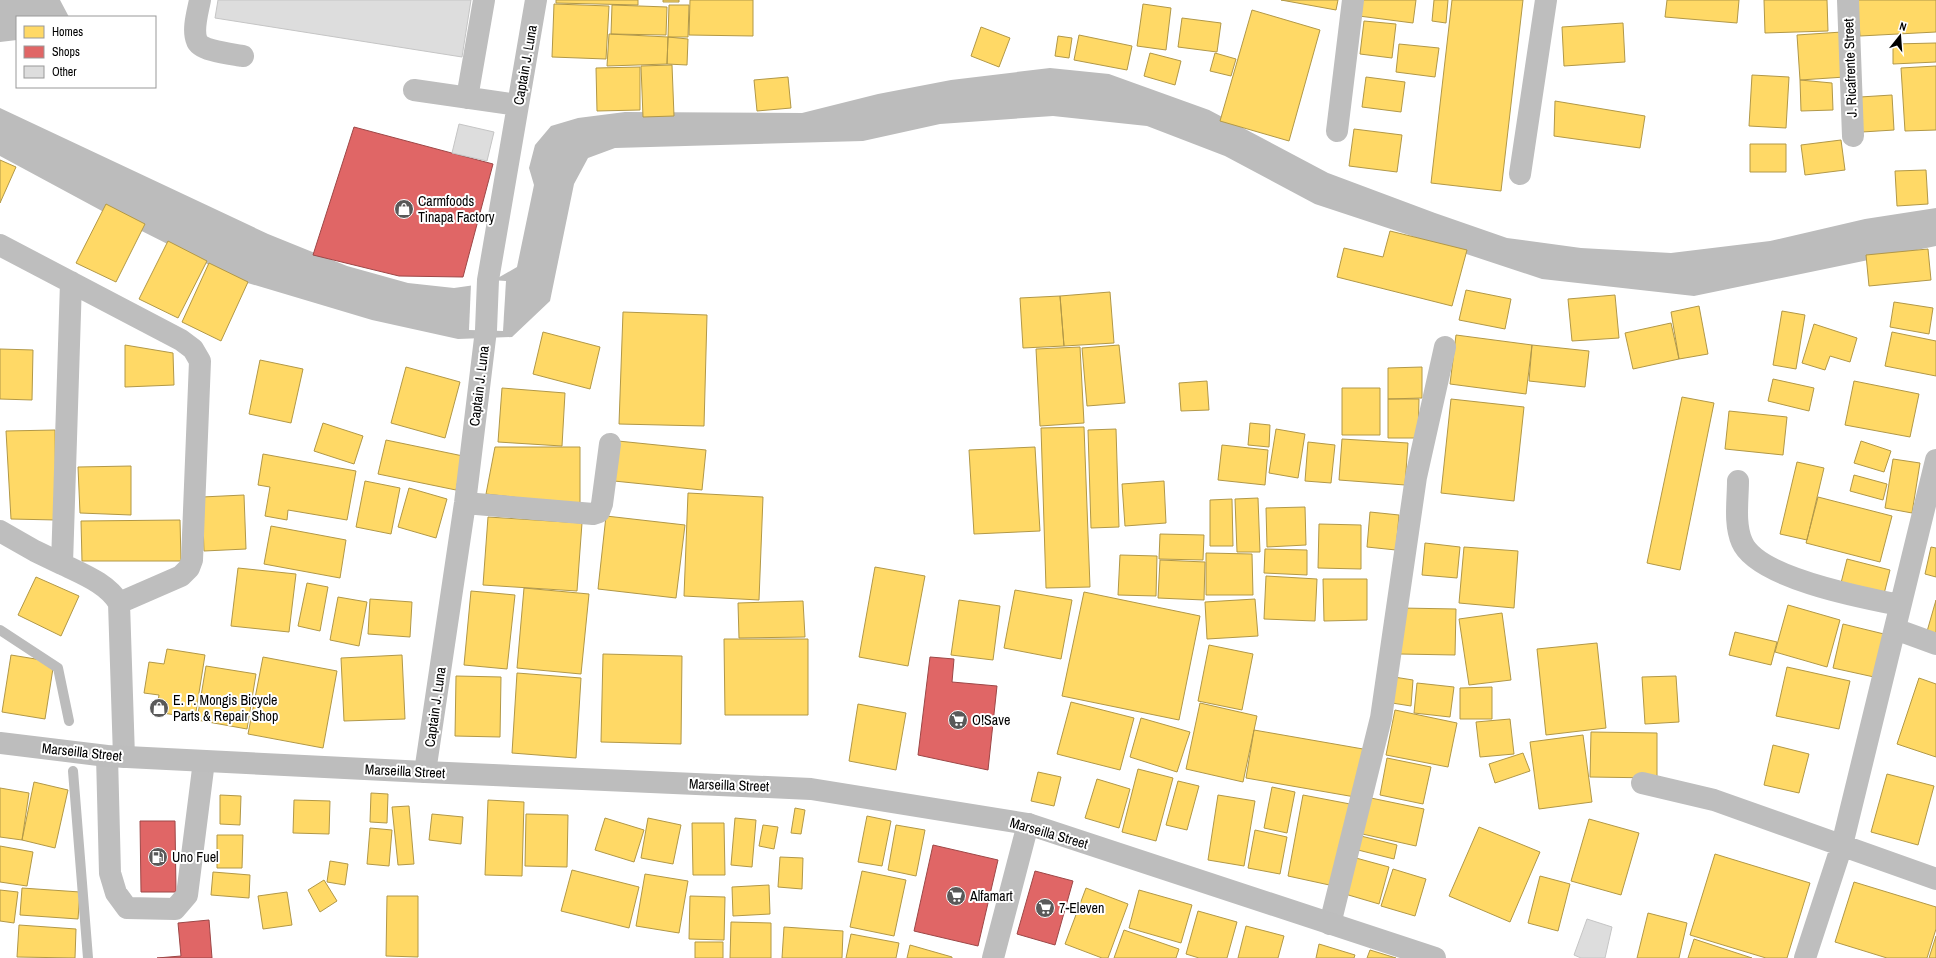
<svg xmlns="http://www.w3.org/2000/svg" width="1936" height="958" viewBox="0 0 1936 958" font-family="'Archivo Narrow',sans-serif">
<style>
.water{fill:#bcbcbc}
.pier{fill:#fff}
.homes{fill:#ffd966;stroke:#b29847}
.shops{fill:#e06666;stroke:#9d4747}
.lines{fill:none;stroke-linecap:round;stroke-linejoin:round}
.stream{stroke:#bcbcbc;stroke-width:10}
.building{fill:#ddd;stroke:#c5c5c5}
.minor{stroke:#bebebe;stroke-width:22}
.major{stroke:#bdbdbd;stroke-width:22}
.labels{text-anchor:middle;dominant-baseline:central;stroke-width:4;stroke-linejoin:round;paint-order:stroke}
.street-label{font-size:14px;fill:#000;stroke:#fff}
.poi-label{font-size:14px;fill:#000;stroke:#fff;text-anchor:start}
</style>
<rect width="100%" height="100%" fill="#fff"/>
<path class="water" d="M0 0H60L69 17H17V40L0 42Z
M1050 68 1109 74 1209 110 1328 173 1435 213 1507 238 1581 248 1671 253 1770 241 1865 219 1936 208V246L1694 296 1542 279 1315 204 1225 156 1147 126 1053 116 940 124 863 141 615 148 588 158 574 184 550 301 512 337 458 339 372 320 241 281 102 211 0 156V108L268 234 347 266 408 283 454 288 489 283 517 267 534 185 529 168 535 145 551 126 578 118 625 112 802 113 878 94 951 80Z"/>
<path class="pier" d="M491 280 506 281 503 331 469 330 471 284Z"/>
<path class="homes" d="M556 0H638V5L556 3Z
M663 0H679V2H663Z
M690 0H753V36L689 35Z
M1281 0H1338L1336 10Z
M1361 0H1416L1413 23 1359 16Z
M1434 0H1448L1446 23 1432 21Z
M1452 0H1523L1501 191 1431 183Z
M1667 0H1739L1737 23 1665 17Z
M1764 0H1827L1828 31 1765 33Z
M1857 0H1936V32L1860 36Z
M554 4 609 6 606 59 552 57Z
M1143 4 1171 8 1166 50 1137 46Z
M612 5 667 7 666 35 611 34Z
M669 5H689L688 37H668Z
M1252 10 1320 30 1289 141 1220 121Z
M1182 18 1221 23 1217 52 1178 47Z
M1364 21 1396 24 1392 58 1360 54Z
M1623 23 1625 62 1564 66 1562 27Z
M981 27 1010 38 999 67 971 56Z
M1842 32 1845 77 1800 80 1797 35Z
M609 34 668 37 667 64 607 66Z
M1079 35 1132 46 1127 70 1074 60Z
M1058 36 1072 38 1069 58 1055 56Z
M668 37 688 39 687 65 667 64Z
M1936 43V62L1893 64V44Z
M1399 44 1439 48 1435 77 1396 72Z
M1150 53 1181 61 1175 85 1144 76Z
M1215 53 1236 59 1231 76 1210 71Z
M672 65 674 116 643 117 641 66Z
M1936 66V130L1905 131 1901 68Z
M640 67V110L597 111 596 68Z
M1752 75 1789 77 1786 128 1749 126Z
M788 77 791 108 757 111 754 80Z
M1366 77 1405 82 1401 112 1362 107Z
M1800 80 1832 83 1833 110 1801 111Z
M1892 95 1894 130 1862 132 1860 97Z
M1555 101 1645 116 1640 148 1554 136Z
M1354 129 1402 135 1397 172 1349 166Z
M1841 140 1845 170 1805 175 1801 145Z
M1750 144H1786V172H1750Z
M0 160 16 167 0 203Z
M1926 170 1928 204 1897 206 1895 171Z
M106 204 145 224 116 282 76 263Z
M1390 231 1467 250 1452 306 1337 277 1344 248 1383 257Z
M168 241 207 261 178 318 139 299Z
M1928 249 1931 280 1869 286 1866 255Z
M209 263 248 282 221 341 182 322Z
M1466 290 1511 299 1505 329 1459 320Z
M1110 292 1114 343 1064 346 1060 296Z
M1615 295 1619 338 1572 341 1568 299Z
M1060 296 1064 346 1023 348 1020 298Z
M1894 302 1933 308 1929 334 1890 327Z
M1699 306 1708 354 1679 359 1671 312Z
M1782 311 1805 315 1796 369 1773 365Z
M623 312 707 315 704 426 619 424Z
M1671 323 1679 359 1633 369 1625 333Z
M1814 324 1857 338 1850 362 1830 356 1825 370 1802 363Z
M543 332 600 347 590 389 533 374Z
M1892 332 1936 341V376L1885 366Z
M1456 335 1532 345 1526 394 1450 384Z
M125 345 173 353 174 385 125 387Z
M1119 345 1125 403 1087 406 1082 348Z
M1532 345 1589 351 1585 387 1529 381Z
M1080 347 1084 423 1040 426 1036 349Z
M0 349 33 350 32 400 0 399Z
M260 360 303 369 291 423 249 414Z
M406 367 460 382 445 438 391 423Z
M1422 367V398L1388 399V368Z
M1773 379 1814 388 1809 411 1768 401Z
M1207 381 1209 410 1181 411 1179 383Z
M1854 381 1919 394 1910 437 1845 425Z
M502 388 565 393 562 446 498 442Z
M1342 388H1380V435H1342Z
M1682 397 1714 403 1680 570 1647 563Z
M1388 399H1419L1418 438H1388Z
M1451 399 1524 407 1514 501 1441 493Z
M1729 411 1787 417 1783 455 1725 449Z
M323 423 363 436 354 464 314 451Z
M1250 423 1270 425 1269 447 1248 445Z
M1084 427 1090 587 1046 588 1041 428Z
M1116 429 1119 527 1091 528 1088 430Z
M1276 429 1305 434 1298 478 1269 473Z
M55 430 56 520 11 519 6 431Z
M1342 439 1408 443 1405 485 1339 480Z
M386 440 463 456 456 490 378 474Z
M618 441 706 450 702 490 614 481Z
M1861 441 1891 451 1884 472 1854 463Z
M1308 442 1335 445 1331 483 1305 481Z
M1222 445 1268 450 1265 485 1218 480Z
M495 447H580V505L486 494Z
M1035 447 1040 531 974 534 969 450Z
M263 454 356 471 347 520 288 510 287 520 265 516 270 487 258 485Z
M1893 459 1920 463 1912 513 1885 508Z
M1797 462 1824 468 1807 540 1780 534Z
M131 466V515L80 513 78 467Z
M1854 475 1887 484 1883 500 1850 491Z
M365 481 400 488 391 534 356 527Z
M1164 481 1166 523 1125 526 1122 484Z
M409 488 447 499 436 538 398 527Z
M688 493 763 497 759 600 684 596Z
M244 495 246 549 204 551 202 497Z
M1818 497 1892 516 1880 562 1806 543Z
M1258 498 1260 552H1237L1235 499Z
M1232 499 1233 546H1210V500Z
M1305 507 1306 545 1267 547 1266 508Z
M1370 512 1399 515 1396 550 1367 547Z
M606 516 685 525 676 598 598 589Z
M488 517 582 523 577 591 483 585Z
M180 520 181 561H82L81 521Z
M1319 524 1361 525V569L1318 568Z
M271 526 346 540 340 578 264 564Z
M1160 534 1204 535 1203 560 1159 559Z
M1425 543 1460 547 1457 578 1422 575Z
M1464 547 1518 551 1514 608 1459 603Z
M1931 547 1936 548V577L1925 574Z
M1265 549 1307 550V575L1264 573Z
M1206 553 1252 554 1253 595H1206Z
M1120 555 1157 556 1156 596 1118 595Z
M1847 559 1890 570 1884 594 1841 583Z
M1160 560 1205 562 1204 600 1158 598Z
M875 567 925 576 908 666 859 657Z
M238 568 296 574 289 632 231 626Z
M1266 576 1317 579 1315 621 1264 619Z
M36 577 79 596 61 636 18 615Z
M1323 579H1367V620L1324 621Z
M307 583 328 587 320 631 298 626Z
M524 588 589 594 581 674 517 668Z
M1015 590 1072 600 1061 659 1004 648Z
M471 591 515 595 507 669 464 665Z
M1084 592 1200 616 1179 720 1062 696Z
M338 597 367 602 359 646 330 640Z
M370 599 412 602 410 637 368 634Z
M1255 599 1258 636 1207 639 1205 602Z
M959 600 1000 606 993 660 951 655Z
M1936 600V638L1926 635Z
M803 601 805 637 739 638 738 603Z
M1788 605 1840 620 1827 667 1775 652Z
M1401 608 1456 609 1455 655 1400 654Z
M1502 613 1511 680 1469 685 1459 619Z
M1843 624 1884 634 1874 677 1833 668Z
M1735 632 1777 642 1771 665 1729 655Z
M724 639H808V715H725Z
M1597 643 1606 728 1546 735 1537 649Z
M1209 645 1253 654 1242 710 1198 701Z
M167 649 205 655 195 718 156 712 159 695 144 693 149 662 164 664Z
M603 654 682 656 681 744 601 742Z
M11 655 54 662 45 719 2 712Z
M402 655 405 719 344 721 341 658Z
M263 657 337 671 323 748 248 734Z
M206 666 256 674 247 729 197 720Z
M1787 667 1850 681 1839 729 1776 716Z
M517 673 581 678 576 758 512 753Z
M456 676 501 677 500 737 455 736Z
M1676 676 1679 722 1645 724 1642 677Z
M1394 677 1413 680 1411 706 1392 703Z
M1919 678 1936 684V757L1897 744Z
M1417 683 1454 687 1450 717 1414 713Z
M1492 687V719H1460V688Z
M1071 702 1134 718 1120 770 1057 754Z
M1200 703 1257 716 1243 782 1186 769Z
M858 704 906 713 896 770 849 761Z
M1395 710 1457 723 1448 767 1386 755Z
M1141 718 1190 732 1177 772 1130 757Z
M1510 719 1514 754 1480 757 1476 722Z
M1254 730 1363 749 1355 797 1246 778Z
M1591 732 1657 733V778L1590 777Z
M1583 735 1592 802 1539 809 1530 742Z
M1773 745 1809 754 1799 793 1764 785Z
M1523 753 1530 771 1495 783 1489 764Z
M1387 758 1431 767 1423 804 1380 795Z
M1138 769 1173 778 1156 841 1122 832Z
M1038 772 1061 777 1054 806 1031 801Z
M1887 774 1934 786 1918 845 1871 832Z
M1097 779 1130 789 1119 828 1085 818Z
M1178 781 1199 786 1187 830 1166 825Z
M34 782 68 790 55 848 22 840Z
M1272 787 1295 792 1287 833 1264 828Z
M0 788 29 793 22 840 0 837Z
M371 793 388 794 387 823 370 822Z
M220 795 241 796 240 825 220 824Z
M1218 795 1255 801 1244 866 1208 860Z
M1303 795 1350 804 1334 886 1288 876Z
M1366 797 1424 809 1416 846 1358 833Z
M294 800 330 801 329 834 293 833Z
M488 800 524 802 522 876 485 875Z
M409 806 414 864 398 865 392 807Z
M795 808 805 810 801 834 791 833Z
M432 814 463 817 461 844 429 840Z
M526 814 568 815 567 867 525 866Z
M867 816 891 821 882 866 858 862Z
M605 818 644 830 634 862 595 850Z
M648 818 681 825 673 864 641 858Z
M735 818 756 820 752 867 731 865Z
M1589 819 1639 833 1621 895 1571 881Z
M692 823H724L725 875H693Z
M763 825 778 827 774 849 759 846Z
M896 825 925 830 916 876 888 870Z
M1479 827 1540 852 1510 922 1449 896Z
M370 828 392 830 389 866 367 864Z
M1255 830 1287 837 1280 874 1248 868Z
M217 835H243L242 868H217Z
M1361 836 1397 845 1394 859 1358 850Z
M0 846 33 852 27 886 0 882Z
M1715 854 1810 883 1787 958H1766L1690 935Z
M780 857 803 858 802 889 778 887Z
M1356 858 1389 867 1379 904 1345 894Z
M330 861 348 864 345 885 327 882Z
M1393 869 1426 879 1415 916 1381 906Z
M572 870 639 887 629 928 561 911Z
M862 871 906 880 894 936 850 927Z
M213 872 250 875 249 898 211 895Z
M645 874 688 881 679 933 636 926Z
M1540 876 1570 884 1558 931 1528 923Z
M324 880 337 901 320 912 308 890Z
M1854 882 1936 907V929L1927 958H1887L1835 942Z
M769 885 770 914 733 916 732 887Z
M22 888 80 892 78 919 20 915Z
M1086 888 1128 904 1108 958H1102L1065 944Z
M0 890 18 892 14 923 0 921Z
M1139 890 1192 905 1181 943 1129 928Z
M287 892 292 925 263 929 258 896Z
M387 896H418V957L386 956Z
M690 896 725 897 724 940 689 939Z
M1198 911 1237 922 1227 958H1199L1186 954Z
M1648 913 1687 923 1679 958H1637Z
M731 922 771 923V958H730Z
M19 925 76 929 75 958 17 957Z
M1246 926 1284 936 1278 958H1238Z
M784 927 843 931 842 958H782Z
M1124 930 1179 949 1176 958H1114Z
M851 934 899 943 896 958H846Z
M1936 936V958H1929Z
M1694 939 1752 958H1688Z
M695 942H723V958H695Z
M1319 944 1355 955 1354 958H1316Z
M910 945 952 957V958H907Z
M1370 950 1396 958H1367Z"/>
<path class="shops" d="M354 127 493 164 463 277 399 276 313 255Z
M930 657 954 659 952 682 997 686 988 770 918 755Z
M140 821H175L176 892H141Z
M933 845 998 860 978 946 914 931Z
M1035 871 1073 881 1055 945 1017 934Z
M209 920 212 958H157L181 956 178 923Z"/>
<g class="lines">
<path class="stream" d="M0 630 58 668 69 721
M73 771 88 958"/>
</g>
<path class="building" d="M218 0H471L462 57 215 18Z
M459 124 494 132 487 161 452 153Z
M1587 919 1612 927 1605 958H1581L1574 955Z"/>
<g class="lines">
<path class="minor" d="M200 0C198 11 192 30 197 41 200 51 233 54 243 56
M1848 0 1853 136
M414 90 518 105
M467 98 484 0
M1337 131 1353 0
M1520 174 1546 0
M0 245 181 340 193 349 200 361 192 560 189 568 181 576 119 603
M71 282 62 564C82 574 107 583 119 603L124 757
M1738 481C1738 500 1734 524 1742 542 1757 578 1864 598 1900 605
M465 503 593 514 599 512 602 504 610 444
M0 531 35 551 62 564
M1895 629 1936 644
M107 756 110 873 116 893 127 908 175 909 187 895 204 761
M425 772 465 503 486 330 488 280 536 0
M1642 783 1714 800 1936 879
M1330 924 1381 718 1416 477 1445 347
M993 958 1028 824
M1805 958 1842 845 1936 460"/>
<path class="major" d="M0 743 107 756 425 772 811 789 1028 824 1435 958"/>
</g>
<defs>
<symbol id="shop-disc" viewBox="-11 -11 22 22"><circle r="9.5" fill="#595959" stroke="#fff"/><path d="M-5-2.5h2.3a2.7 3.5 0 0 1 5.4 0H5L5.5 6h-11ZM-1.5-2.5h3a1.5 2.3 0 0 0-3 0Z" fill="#fff"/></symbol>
<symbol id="supermarket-disc" viewBox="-11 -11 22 22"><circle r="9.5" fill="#595959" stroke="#fff"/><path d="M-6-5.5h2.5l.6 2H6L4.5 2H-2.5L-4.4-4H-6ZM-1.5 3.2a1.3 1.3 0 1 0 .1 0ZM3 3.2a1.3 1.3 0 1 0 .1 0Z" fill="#fff"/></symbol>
<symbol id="fuel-disc" viewBox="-11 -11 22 22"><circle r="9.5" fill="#595959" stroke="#fff"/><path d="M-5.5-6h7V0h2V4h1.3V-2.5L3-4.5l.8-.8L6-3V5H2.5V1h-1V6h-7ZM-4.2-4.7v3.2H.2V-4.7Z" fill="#fff"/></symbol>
</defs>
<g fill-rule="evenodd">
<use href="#shop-disc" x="393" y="198" width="22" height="22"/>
<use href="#shop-disc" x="148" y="697" width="22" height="22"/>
<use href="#supermarket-disc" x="947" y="709" width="22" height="22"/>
<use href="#fuel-disc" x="147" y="846" width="22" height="22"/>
<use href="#supermarket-disc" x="945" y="885" width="22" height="22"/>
<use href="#supermarket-disc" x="1034" y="897" width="22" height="22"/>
</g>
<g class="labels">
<g class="street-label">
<text transform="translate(525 65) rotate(-80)">Captain J. Luna</text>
<text transform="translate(1850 68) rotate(-92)">J. Ricafrente Street</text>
<text transform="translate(479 386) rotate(-83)">Captain J. Luna</text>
<text transform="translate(435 707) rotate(-82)">Captain J. Luna</text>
<text transform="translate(82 752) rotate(6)">Marseilla Street</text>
<text transform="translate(405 771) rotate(3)">Marseilla Street</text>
<text transform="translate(729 785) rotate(2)">Marseilla Street</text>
<text transform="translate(1049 833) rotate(16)">Marseilla Street</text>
</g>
<g class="poi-label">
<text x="418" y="201">Carmfoods<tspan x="418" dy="16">Tinapa Factory</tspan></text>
<text x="173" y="700">E. P. Mongis Bicycle<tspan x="173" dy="16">Parts &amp; Repair Shop</tspan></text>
<text x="972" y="720">O!Save</text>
<text x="172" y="857">Uno Fuel</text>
<text x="970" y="896">Alfamart</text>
<text x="1059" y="908">7-Eleven</text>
</g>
</g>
<rect x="16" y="16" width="140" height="72" fill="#ffffff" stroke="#999999"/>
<rect x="24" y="26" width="20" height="12" fill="#ffd966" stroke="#999999"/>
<text x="52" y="36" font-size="12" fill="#000000">Homes</text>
<rect x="24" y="46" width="20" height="12" fill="#e06666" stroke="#999999"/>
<text x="52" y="56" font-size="12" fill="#000000">Shops</text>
<rect x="24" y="66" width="20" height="12" fill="#dddddd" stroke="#999999"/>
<text x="52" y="76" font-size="12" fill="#000000">Other</text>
<g transform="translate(1900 36) rotate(17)" stroke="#ffffff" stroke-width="3" paint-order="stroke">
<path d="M0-3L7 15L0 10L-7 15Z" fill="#000000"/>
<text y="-6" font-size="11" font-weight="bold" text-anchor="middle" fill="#000000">N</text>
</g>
</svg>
